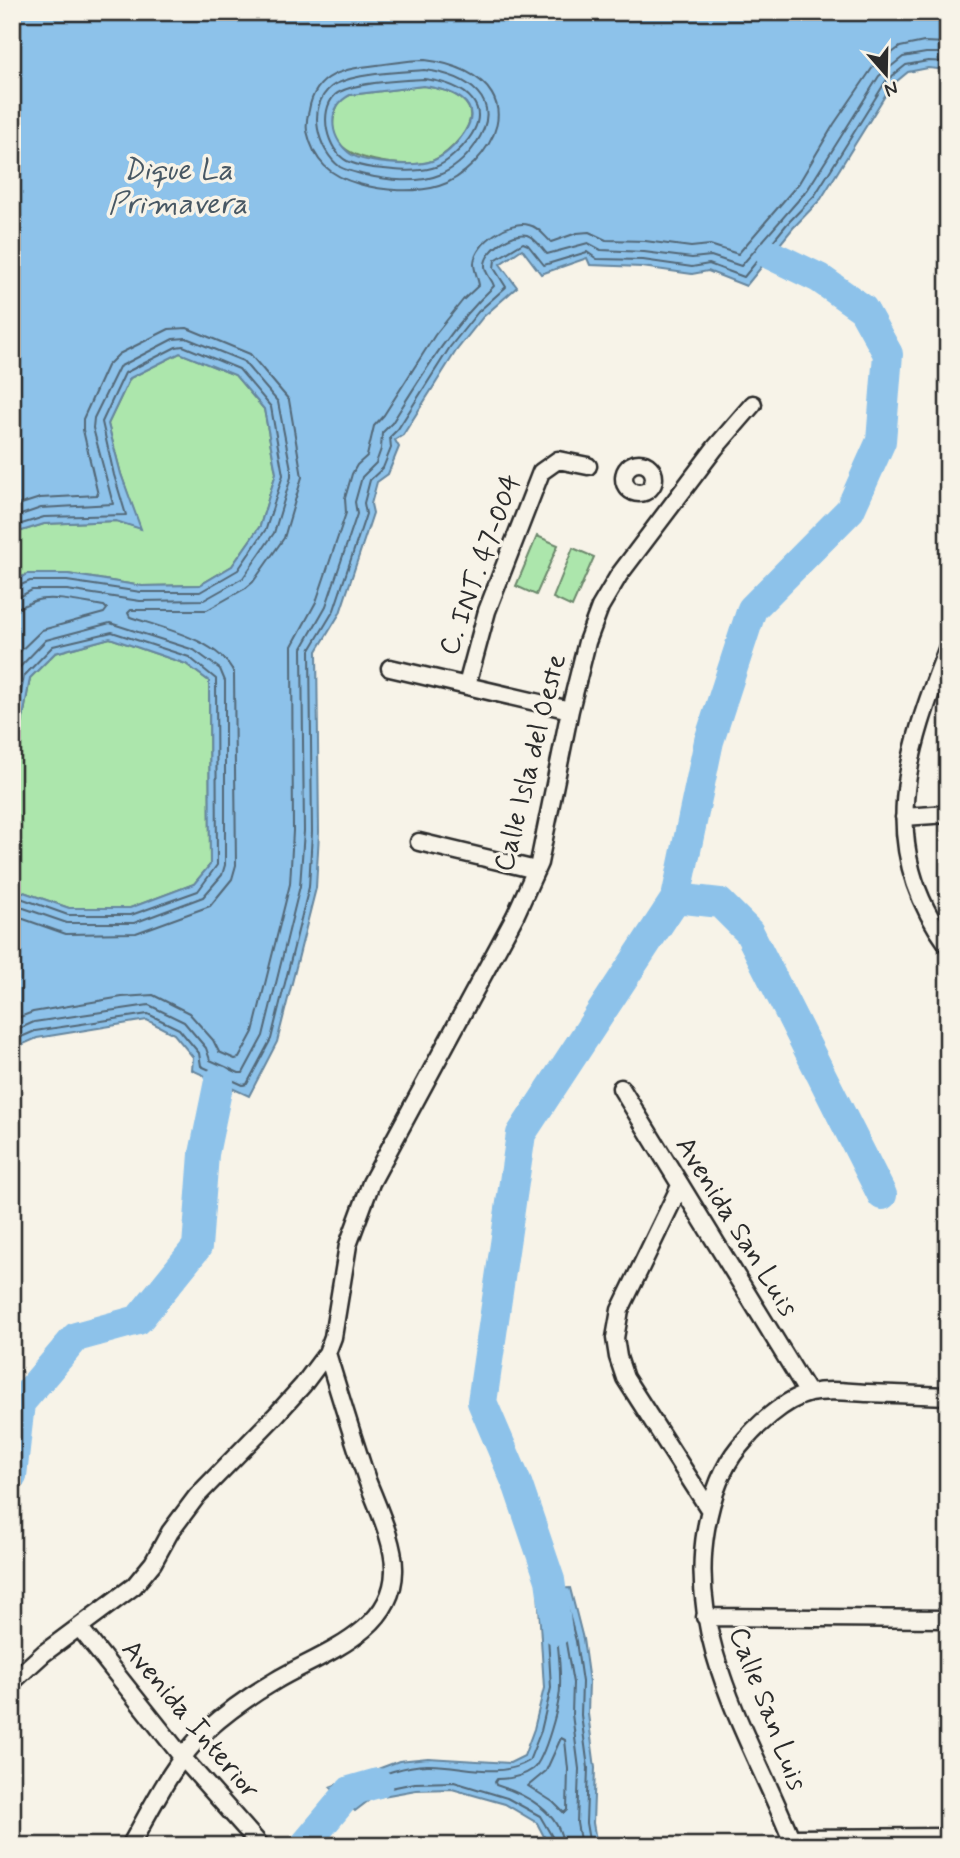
<svg xmlns="http://www.w3.org/2000/svg" width="960" height="1858" viewBox="0 0 960 1858" font-family="Mynerve,sans-serif">
<style>
.green{fill:#ace6ac;stroke:#6c886c;stroke-width:2}
.water{fill:#8dc2ea;stroke:#66869e;stroke-width:2;fill-rule:evenodd}
.lines{fill:none;stroke-linecap:round;stroke-linejoin:round}
.shore{stroke:#526777;stroke-width:2}
.river{stroke:#8dc2ea;stroke-width:30}
.street-casing{stroke:#2b2b2b;stroke-width:21}
.street{stroke:#f7f3e8;stroke-width:16}
.labels{text-anchor:middle;dominant-baseline:central;stroke-width:7;stroke-linejoin:round;paint-order:stroke}
.street-label{font-size:28px;fill:#2b2b2b;stroke:#f7f3e8}
.water-label{font-size:30px;font-style:italic;fill:#485864;stroke:#f7f3e8}
</style>
<rect width="100%" height="100%" fill="#f7f3e8"/>
<filter id="ink" filterUnits="userSpaceOnUse"><feTurbulence type="fractalNoise" baseFrequency=".0143" numOctaves="2"/><feDisplacementMap in="SourceGraphic" scale="14" xChannelSelector="R" yChannelSelector="G"/><feConvolveMatrix kernelMatrix="1 2 1 2 8 2 1 2 1" color-interpolation-filters="sRGB"/></filter>
<g filter="url(#ink)">
<path class="green" d="M423 86C453 90 487 103 461 137 453 147 444 156 432 161 420 166 403 164 390 163 352 158 318 145 340 100L350 95Z
M180 353 235 375 264 409 276 473 260 526 232 566 200 585 142 586 68 574H27L12 583V534L44 524 116 521 140 528 121 474 108 424 130 378Z
M537 536 558 545 536 595 516 586Z
M573 548 594 557 572 607 553 598Z
M110 638 186 664 209 681 210 865 194 884 130 908H69L12 888V783L30 678 55 653Z"/>
<path class="water" d="M12 12H948V70L928 68 908 72 891 86 821 199 793 228 746 286 708 271 692 274 642 267 590 265 587 258 541 274 522 249 500 264 517 287 483 317 456 351 403 435 395 440 399 447 388 474 377 482 371 504 373 513 340 613 317 651 319 832 316 888 277 1042 249 1096 192 1070 193 1057 174 1034 147 1020 37 1038 12 1049V888L69 908H130L194 884 210 865 209 681 186 664 110 638 55 653 30 678 12 783V583L27 574H68L142 586 200 585 232 566 260 526 276 473 264 409 235 375 180 353 130 378 108 424 121 474 141 529 116 521 44 524 12 534ZM423 86C448 89 486 101 464 133 456 145 445 156 432 161 415 167 361 164 348 152 329 135 327 107 350 95Z
M570 1588 583 1639 589 1682 588 1714 595 1768 593 1823 597 1846H549L537 1823 505 1804 452 1789 416 1790 372 1798 355 1811 330 1787 399 1761 428 1758 510 1763 524 1756 534 1729 544 1688 538 1590Z"/>
<g class="lines">
<path class="shore" d="M425 60C487 67 525 109 474 163 464 173 452 182 439 186 415 193 383 191 359 184 330 176 314 162 307 131 306 124 307 117 309 110 315 73 345 69 377 65 393 63 409 60 425 60Z
M424 70C466 75 507 99 475 145 466 158 454 169 439 175 418 184 386 180 365 175 358 173 347 171 340 167 318 151 306 107 331 87 350 73 400 72 424 70Z
M424 79C465 84 499 107 462 147 453 156 444 165 432 168 413 173 392 170 373 168 365 167 354 164 347 161 327 150 318 112 335 95 349 82 405 80 424 79Z
M12 507 40 498 98 495 83 430V419L107 366 119 354 169 329 187 328 250 354 289 400 302 477 284 538 253 582 246 588 207 610H131L128 613 130 617C162 628 219 640 234 673L236 865 232 879 210 906 136 933 66 934 12 915
M12 518 41 508 113 504 93 428 94 418 119 367 173 339 186 338 243 361 278 402 291 469V477L274 533 243 578 204 600 140 601 67 590H32L21 596 12 598
M12 527 44 517 126 515 114 475 102 422 125 373 176 347 183 346 239 369 271 407 283 475 266 529 238 570 200 592H141L67 581H30L12 589
M12 608C22 608 26 604 34 601 52 595 85 603 104 606L107 609 104 613 42 630 12 659
M12 690 18 669 46 640 110 623 194 650 220 669 225 681V865L222 875 203 897 134 923H67L12 904
M12 742 24 676 53 646 112 632 189 657 216 679 217 865 198 891 131 915H68L12 895
M12 1020 33 1012 122 997 153 995 189 1013 213 1040 219 1052 235 1059 239 1058 253 1032 290 884 293 831 292 646 316 602 346 513 345 498 352 474 357 465 367 456 374 426 384 415 435 335 463 300 479 285C478 278 474 271 474 263 475 243 510 219 529 225 539 227 544 236 551 242L577 233 589 232 606 240 645 241 691 247 710 245 738 254 799 183 834 124 873 67 900 47 924 42 948 43
M12 1032 34 1022 149 1005 184 1022 206 1048 210 1060 239 1073H243L263 1036 300 886 304 831 302 648 326 606 357 514 355 502 362 477 376 463 381 449 382 433 392 423C424 372 450 328 494 286 492 279 485 274 485 266 484 251 513 231 527 235 536 238 541 248 547 254L588 243 601 250 644 252 692 258 711 256 741 266 808 189 879 76 903 57 926 53H948
M12 1041 35 1031 148 1014 179 1029 199 1053 201 1066 243 1085 247 1084 271 1039 309 887 312 832 310 650 334 610 366 514 364 503 370 480 383 468 391 448 390 437 398 429 450 347 478 312 506 287 494 268 495 260 523 243 528 245 544 265 587 252 597 259 643 260 692 267 709 264 744 277 787 224 815 195 886 81 906 65 928 61 948 62
M561 1738 565 1740 568 1769 567 1810 564 1813 553 1802 528 1786 546 1771Z
M554 1846V1840L540 1816 507 1798 454 1782 415 1783 371 1792 356 1801 346 1791 348 1788C374 1778 399 1766 427 1765 461 1764 498 1780 529 1761L541 1731 551 1688 546 1599 549 1596H562L565 1598 576 1641 582 1682 581 1715 588 1768 586 1823 590 1846
M563 1846C561 1812 525 1794 496 1785L495 1782 497 1779C511 1779 522 1777 533 1769 545 1759 560 1703 560 1687 561 1667 558 1647 556 1627L560 1624 563 1626 573 1683 572 1714 579 1769 577 1823 581 1846"/>
<path class="river" d="M676 898 709 741 752 609 850 510 881 441 888 354 863 309 819 278 771 255
M12 1476 20 1403 76 1337 138 1320 197 1247 204 1154 219 1081
M557 1630 550 1580 518 1486 482 1402 521 1134 676 898 720 903 749 932 882 1195
M304 1846 350 1791 378 1783"/>
<defs>
<path id="street" d="M624 478a15 15 0 1 1 30 0a15 15 0 1 1-30 0Z
M948 647C907 751 875 846 948 945
M390 668 570 710
M467 685 487 611 541 472 558 460 588 466
M904 817 948 814
M419 842 536 870
M621 1088 808 1393
M680 1186 620 1310 615 1338 618 1357 625 1378 709 1509
M705 1617 948 1619
M79 1627 183 1758 261 1846
M12 1682 44 1653 134 1586 153 1563 170 1532 197 1496 276 1415 303 1385 327 1353 333 1337 348 1245 371 1183 515 916 539 863 570 710 587 642 600 607 619 575 715 448 753 404
M791 1838 948 1837
M130 1846C151 1809 175 1759 206 1731 227 1712 251 1695 275 1681 318 1655 393 1633 394 1571 395 1544 377 1506 367 1480 353 1438 340 1396 327 1353
M794 1846C754 1743 686 1644 706 1529 711 1500 720 1470 739 1447 755 1427 784 1399 810 1393 829 1389 849 1392 868 1393 895 1394 921 1395 948 1396"/>
</defs>
<use href="#street" class="street-casing"/>
<use href="#street" class="street"/>
</g>
</g>
<g class="labels">
<g class="street-label">
<text transform="translate(481 565) rotate(-70)">C. INT. 47-004</text>
<text transform="translate(531 763) rotate(-76)">Calle Isla del Oeste</text>
<text transform="translate(736 1227) rotate(58)">Avenida San Luis</text>
<text transform="translate(767 1709) rotate(69)">Calle San Luis</text>
<text transform="translate(190 1720) rotate(50)">Avenida Interior</text>
</g>
<g class="water-label">
<text x="178" y="170">Dique La<tspan x="178" dy="34">Primavera</tspan></text>
</g>
</g>
<rect width="960" height="1858" fill="none" stroke="#f7f3e8" stroke-width="42"/>
<rect x="21" y="21" width="918" height="1816" fill="none" stroke="#2b2b2b" stroke-width="2.5" filter="url(#ink)"/>
<g transform="translate(886 74) rotate(160)" stroke="#f7f3e8" stroke-width="5" paint-order="stroke">
<path d="M0-5L12 26L0 18L-12 26Z" fill="#2b2b2b"/>
<text y="-10" font-size="19" font-weight="bold" text-anchor="middle" fill="#2b2b2b">N</text>
</g>
</svg>
